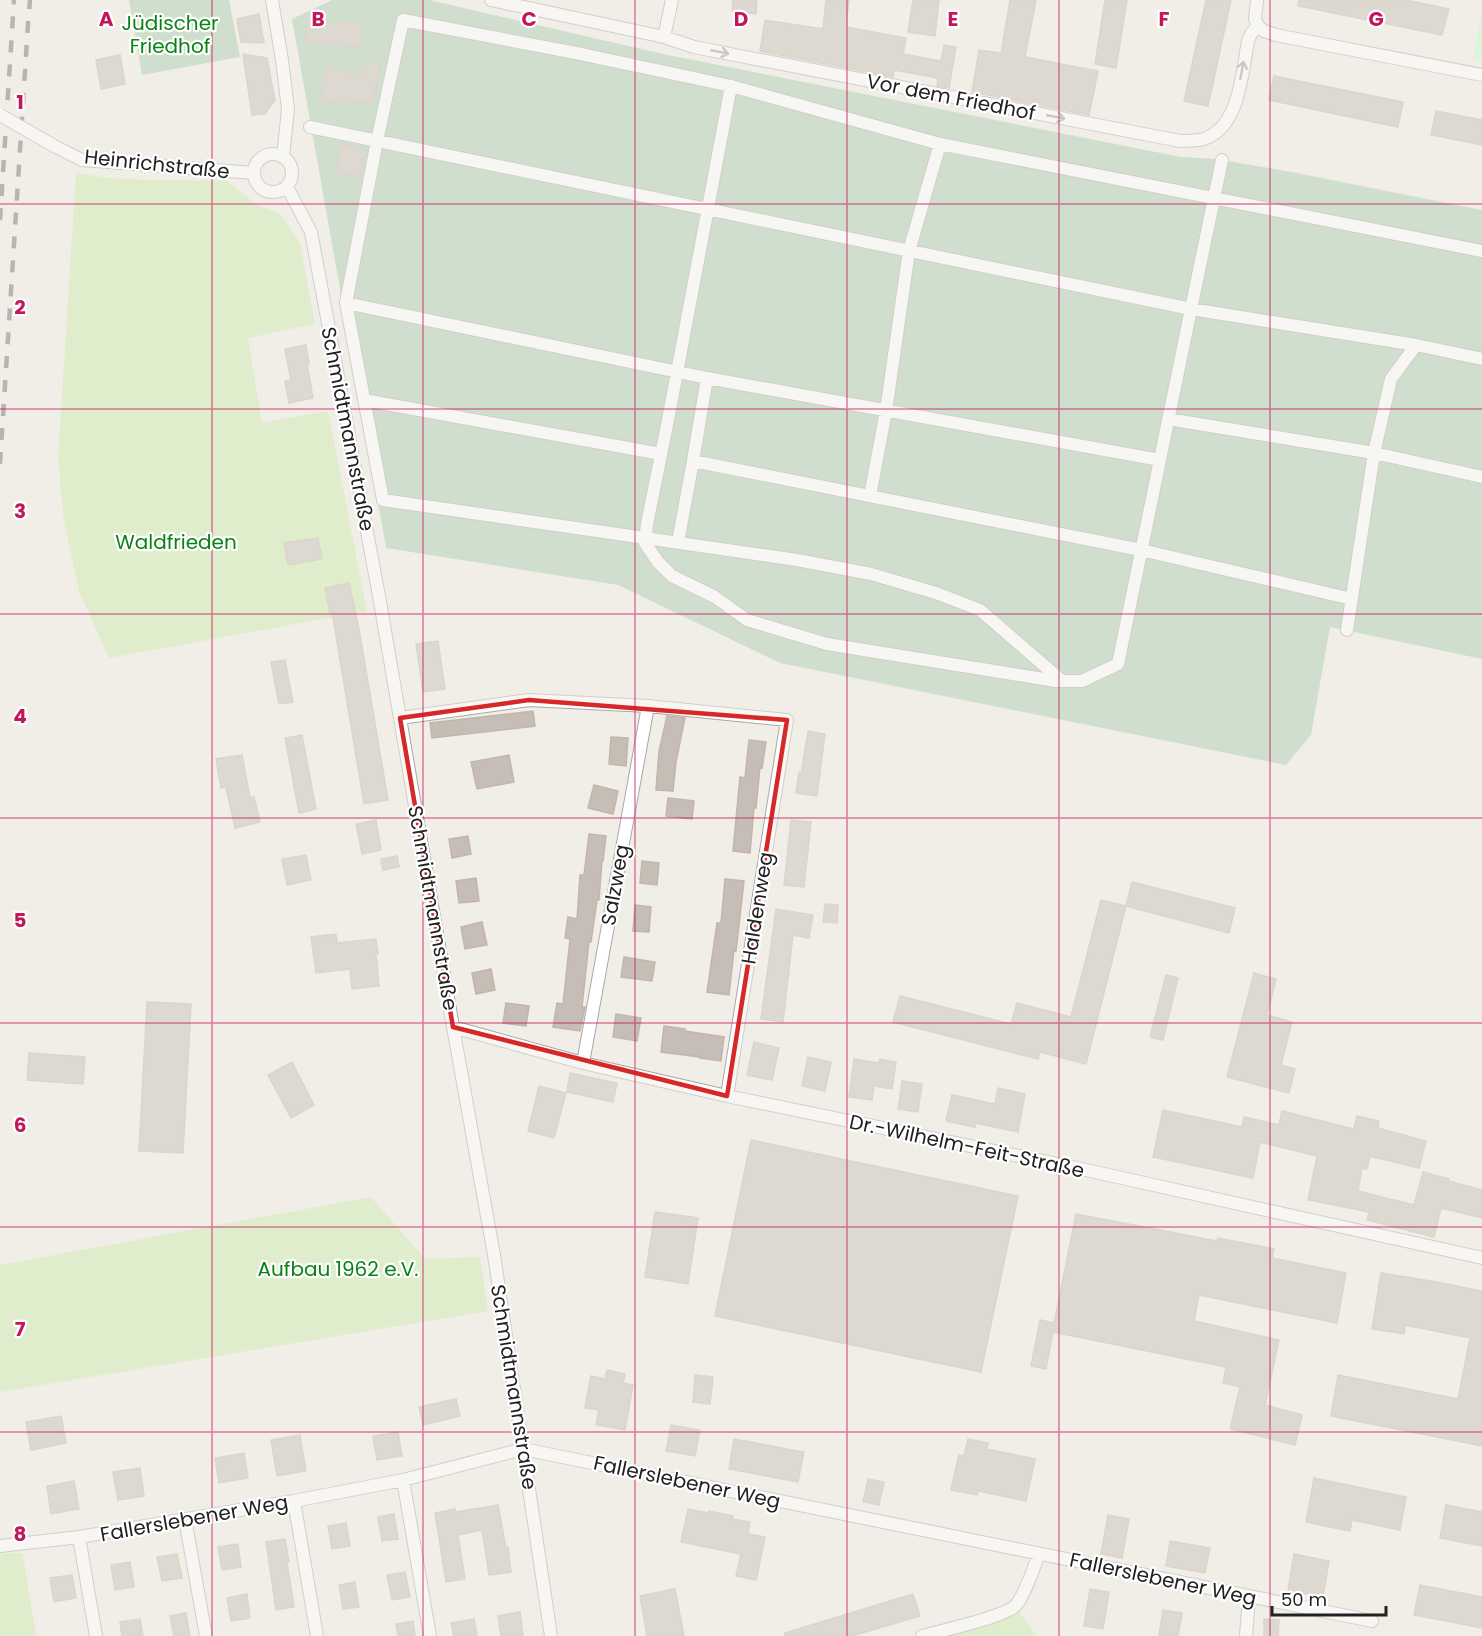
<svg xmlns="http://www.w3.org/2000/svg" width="1482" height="1636" viewBox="0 0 1482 1636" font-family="Poppins,sans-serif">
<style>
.grass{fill:#cbebad}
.cemetery{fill:#a8cbae}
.park{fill:#c5faca}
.building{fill:#c6beb6;stroke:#c3b5a9;stroke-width:1.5}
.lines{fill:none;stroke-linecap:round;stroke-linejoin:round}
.street-casing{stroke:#a8a8a8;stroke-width:14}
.street{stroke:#fff;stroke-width:12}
.rail{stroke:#6f6f6f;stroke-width:4.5;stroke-dasharray:12 12;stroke-linecap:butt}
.street-bridge-casing{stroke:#a8a8a8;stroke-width:14;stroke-linecap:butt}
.street-bridge{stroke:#fff;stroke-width:12}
.oneway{stroke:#9b9b9b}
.marked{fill:none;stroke:#d62828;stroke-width:4.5;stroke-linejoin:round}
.grid{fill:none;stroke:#c2185b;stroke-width:1.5;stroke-opacity:0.55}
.labels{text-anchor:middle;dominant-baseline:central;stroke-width:4.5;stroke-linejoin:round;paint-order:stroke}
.park-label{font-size:20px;fill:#0a8316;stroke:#fff}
.street-label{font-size:20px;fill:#212121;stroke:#fff}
.grid-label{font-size:20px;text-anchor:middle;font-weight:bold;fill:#c2185b;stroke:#fff;stroke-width:4.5;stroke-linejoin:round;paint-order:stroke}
</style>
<rect width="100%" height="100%" fill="#f1eee7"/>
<path class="grass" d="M76 173 116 179 227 181 257 205 280 213 300 243 315 324 248 338 262 423 328 411 367 611 109 658 79 591 64 521 58 459Z
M371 1197 425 1259 480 1257 488 1311 0 1392V1265Z
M6 1553H20L23 1555 36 1636H0V1554Z
M1015 1607 1037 1636H922Z"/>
<path class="cemetery" d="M129 0H229L240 57 142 75Z
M332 0H429L663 54 1181 157 1216 159 1292 172 1482 210V659L1330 627 1311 735 1286 765 780 663 618 585 386 548 292 19Z"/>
<path class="park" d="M1482 11V61L1473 59Z"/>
<path class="building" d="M733 0H757L756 14 732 11Z
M826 0H849L846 27 906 38 903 54 941 61 944 45 956 47 949 88 937 86 938 78 894 70 893 77 760 51 765 20 823 29Z
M913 0H939L935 36 908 32Z
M1010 0H1036L1025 57 1098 71 1089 115 972 92 979 50 1001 53Z
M1105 0H1127L1116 68 1095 64Z
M1206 0H1231L1208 106 1184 101Z
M1299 0H1406L1449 9 1442 35 1298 6Z
M259 14 264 43 241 42 237 19Z
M307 22 361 23V46L306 44Z
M243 54 267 58 275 100 265 114 252 115Z
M120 55 125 84 101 89 96 60Z
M366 62 380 64 373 104 340 99 339 104 321 101 326 68 364 74Z
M1274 76 1403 102 1398 127 1269 100Z
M1436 111 1482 120V145L1431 135Z
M341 144 365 149 360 177 336 172Z
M306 345 309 364H307L313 398 289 403 285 381 291 380 285 349Z
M318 538 322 559 288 565 284 543Z
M349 583 359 629 388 800 364 804 332 612 330 613 325 588Z
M438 641 445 689 423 692 416 644Z
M285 660 293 702 279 704 271 662Z
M533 711 535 726 432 738 430 723Z
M667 716 685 718 676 762 673 791 656 790 659 751Z
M808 731 825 734 817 796 796 793 799 772 801 773Z
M302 735 316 809 299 813 285 738Z
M611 737 628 738 626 766 609 764Z
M749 740 766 742 762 768 760 767 756 808H754L750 853 733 851 740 777 745 778Z
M242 755 250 798 254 797 260 822 235 828 226 787 221 788 216 759Z
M509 755 514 782 477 789 471 762Z
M594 785 618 791 613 814 588 808Z
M668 798 694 801 692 819 666 816Z
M376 820 381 850 362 854 356 824Z
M791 820 811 822 804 887 784 885Z
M589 834 606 836 603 861H602L599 900H597L591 942H589L582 1007H585L580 1031 553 1027 557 1003 563 1004 570 939 565 938 568 917 577 919 580 875H584Z
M468 836 471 854 452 858 449 839Z
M306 855 311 880 287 885 282 859Z
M397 856 399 867 383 870 381 859Z
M642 861 659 863 657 885 640 883Z
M476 878 479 901 459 903 456 881Z
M725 879 744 881 736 951 734 950 729 995 707 992 717 923H721Z
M1132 882 1235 908 1229 933 1126 906 1086 1064 1040 1052 1038 1059 893 1022 900 996 1011 1024 1017 1003 1071 1017 1101 900 1126 906Z
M825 904 838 905 837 923 823 922Z
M635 905 651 907 649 932 633 931Z
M776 909 813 915 809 938 793 935 783 1022 761 1019Z
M482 922 487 945 465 949 461 927Z
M336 934 337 943 376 939 378 954H376L379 986 352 989 350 969 316 973 311 937Z
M624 957 655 962 652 981 621 977Z
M491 969 495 990 476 994 472 973Z
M1254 973 1276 979 1267 1015 1292 1022 1281 1065 1295 1069 1289 1093 1227 1077Z
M1166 975 1178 978 1163 1040 1150 1037Z
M147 1002 191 1004 183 1153 139 1151Z
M506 1003 529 1006 526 1026 503 1023Z
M616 1014 641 1018 637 1041 613 1037Z
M664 1026 685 1029V1031L724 1037 721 1061 700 1058V1057L661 1052Z
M754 1042 779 1048 772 1080 747 1075Z
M29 1053 85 1057 83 1084 27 1080Z
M808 1057 831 1062 825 1091 802 1086Z
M854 1059 879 1063 880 1059 896 1062 892 1089 874 1086 872 1100 849 1097Z
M292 1062 314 1105 291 1118 268 1075Z
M570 1073 617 1083 613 1102 567 1092Z
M902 1081 922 1084 918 1112 898 1109Z
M539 1086 566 1093 554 1138 528 1131Z
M998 1088 1025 1094 1018 1132 976 1123 975 1127 946 1121 952 1095 995 1104Z
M1163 1110 1242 1127 1244 1117 1279 1125 1282 1111 1354 1129 1357 1116 1379 1121 1378 1128 1426 1141 1419 1168 1370 1156 1367 1169 1362 1168 1358 1191 1414 1205 1423 1172 1449 1179 1448 1181 1482 1190V1218L1441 1208 1434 1237 1367 1220 1369 1212 1308 1200 1317 1156 1260 1142 1253 1178 1153 1157Z
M751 1140 1018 1196 981 1372 715 1316Z
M655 1212 698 1218 688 1284 645 1277Z
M1076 1214 1217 1241 1218 1238 1274 1249 1272 1258 1346 1273 1337 1323 1199 1295 1194 1321 1279 1340 1265 1405 1302 1415 1295 1445 1230 1429 1240 1387 1223 1383 1226 1367 1053 1332 1046 1369 1031 1366 1040 1320 1054 1323Z
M1381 1273 1431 1281 1482 1291V1446L1331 1416 1338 1375 1458 1399 1470 1338 1405 1325 1404 1334 1372 1329Z
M607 1370 625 1374 623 1383 633 1385 625 1430 596 1425 599 1410 585 1408 591 1376 605 1379Z
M695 1375 713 1377 710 1404 693 1402Z
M456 1399 460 1416 423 1425 419 1407Z
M61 1416 66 1443 31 1450 26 1422Z
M671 1425 700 1430 695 1456 666 1451Z
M398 1432 402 1456 377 1460 373 1436Z
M300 1435 306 1471 277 1476 271 1440Z
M734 1439 804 1452 798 1482 729 1469Z
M968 1439 988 1443 987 1449 1035 1459 1026 1501 978 1491 977 1495 951 1490 959 1455 964 1456Z
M244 1453 248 1478 219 1483 215 1458Z
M140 1468 144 1496 118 1500 113 1472Z
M1314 1478 1406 1497 1400 1530 1352 1520 1350 1531 1306 1522Z
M868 1479 884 1482 879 1505 863 1502Z
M74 1481 79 1509 51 1514 47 1486Z
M498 1505 506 1548 508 1547 511 1572 489 1575 482 1530 458 1535 465 1579 446 1582 435 1513 455 1509V1512Z
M1446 1505 1482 1512V1546L1440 1538Z
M688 1509 708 1513 709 1511 733 1516 732 1519 750 1522 748 1534 765 1537 756 1580 736 1576 741 1554 681 1542Z
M394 1514 398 1539 382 1541 378 1517Z
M1108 1515 1129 1519 1122 1558 1101 1554Z
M346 1523 350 1546 332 1549 328 1526Z
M285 1539 289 1562 287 1563 294 1607 276 1610 266 1542Z
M1170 1541 1210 1548 1205 1573 1166 1566Z
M238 1544 241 1567 222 1570 218 1547Z
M177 1554 182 1578 162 1581 157 1557Z
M1294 1554 1329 1561 1323 1597 1288 1591Z
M130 1562 134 1587 115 1590 111 1565Z
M405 1572 410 1597 392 1600 387 1575Z
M72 1575 76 1598 54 1602 50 1578Z
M355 1582 359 1607 343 1609 339 1585Z
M1420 1585 1482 1597V1628L1414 1615Z
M675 1589 684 1636H647L640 1596Z
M1090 1589 1109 1592 1103 1629 1084 1626Z
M247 1594 250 1618 231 1621 227 1598Z
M913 1594 920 1616 852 1636H785V1633Z
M1163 1610 1182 1613 1178 1636H1159Z
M520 1612 523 1636H501L498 1616Z
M186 1613 190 1636H174L170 1616Z
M140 1619 143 1636H122L120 1622Z
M474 1619 477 1636H454L451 1623Z
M1264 1619 1279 1620 1278 1636H1264Z
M413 1621 415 1636H398L396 1624Z"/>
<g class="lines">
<defs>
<path id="street" d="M272 0 282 60 288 109 283 157
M491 0 664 37 694 47 1180 141C1188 141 1196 141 1204 139 1240 127 1242 72 1248 41L1251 34 1258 26
M1257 0 1255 19 1258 26
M1258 26 1264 31 1276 35 1482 75
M664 37 672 0
M731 86 668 420 647 524 645 543 658 562 672 576 715 597 747 620 827 644 1056 681H1082L1118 664 1191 309 1416 345
M310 127 1191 309 1222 160
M254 173a19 19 0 1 1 38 0a19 19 0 1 1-38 0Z
M82 160 254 173
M287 187 311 232 379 596 453 1027 494 1255 551 1636
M346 303 383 500 797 560 871 574 936 593 980 610 1062 681
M1482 359 1416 345 1391 379 1374 453 1482 477
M707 378 1160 460
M364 400 661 454
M1168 419 1374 453 1347 630
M693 461 707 378 346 303 377 141 403 20 576 53 731 86 940 144 1482 251
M870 496 886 411 909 251 940 144
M678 542 693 461 1141 550 1352 599
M400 718 529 700 648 706 787 720 727 1096
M453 1027 583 1063 727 1096 1077 1168 1482 1258
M583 1063 648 706
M403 1480 430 1636
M294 1501 317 1636
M185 1519 206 1636
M79 1537 96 1636
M0 1546 79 1537 294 1501 403 1480 523 1449 1372 1621
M922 1636C940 1631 1005 1617 1016 1605 1026 1593 1033 1569 1039 1554
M1246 1636 1249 1597"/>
</defs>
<use href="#street" class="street-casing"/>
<use href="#street" class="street"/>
<path class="rail" d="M0 220 14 0
M0 464 28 24 30 0"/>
<defs>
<path id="street-bridge" d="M0 115 56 147 82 160"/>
</defs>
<use href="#street-bridge" class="street-bridge-casing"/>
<use href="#street-bridge" class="street-bridge"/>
</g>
<defs><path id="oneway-shaft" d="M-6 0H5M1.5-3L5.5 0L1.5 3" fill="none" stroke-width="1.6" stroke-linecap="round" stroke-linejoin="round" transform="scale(1.5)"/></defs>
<g class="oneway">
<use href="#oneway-shaft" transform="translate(720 52) rotate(11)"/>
<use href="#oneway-shaft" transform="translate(1242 70) rotate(-79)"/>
<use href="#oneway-shaft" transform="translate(1056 117) rotate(11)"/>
</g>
<path d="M0 0H1482V1636H0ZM529 700 787 720 727 1096 453 1027 400 718Z" fill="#f1eee7" fill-opacity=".55" fill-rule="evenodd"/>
<path class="marked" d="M529 700 787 720 727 1096 453 1027 400 718Z"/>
<path class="grid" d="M212 0V1636M423 0V1636M635 0V1636M847 0V1636M1059 0V1636M1270 0V1636M0 204H1482M0 409H1482M0 614H1482M0 818H1482M0 1023H1482M0 1227H1482M0 1432H1482"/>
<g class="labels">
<g class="park-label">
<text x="170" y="23">Jüdischer<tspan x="170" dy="23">Friedhof</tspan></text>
<text x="176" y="542">Waldfrieden</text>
<text x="338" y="1269">Aufbau 1962 e.V.</text>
</g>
<g class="street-label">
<text transform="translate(951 97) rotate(11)">Vor dem Friedhof</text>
<text transform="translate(157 164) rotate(6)">Heinrichstraße</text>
<text transform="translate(348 429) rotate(79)">Schmidtmannstraße</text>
<text transform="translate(615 885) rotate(-80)">Salzweg</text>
<text transform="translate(433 908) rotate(80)">Schmidtmannstraße</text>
<text transform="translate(757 908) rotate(-81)">Haldenweg</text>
<text transform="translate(967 1146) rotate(12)">Dr.-Wilhelm-Feit-Straße</text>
<text transform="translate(514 1387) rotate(81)">Schmidtmannstraße</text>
<text transform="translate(687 1482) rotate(12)">Fallerslebener Weg</text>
<text transform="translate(194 1518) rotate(-10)">Fallerslebener Weg</text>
<text transform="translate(1163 1579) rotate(12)">Fallerslebener Weg</text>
</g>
</g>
<g class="grid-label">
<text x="106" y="26">A</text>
<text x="318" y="26">B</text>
<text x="529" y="26">C</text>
<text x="741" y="26">D</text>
<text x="953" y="26">E</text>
<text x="1164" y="26">F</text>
<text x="1376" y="26">G</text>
<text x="20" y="109">1</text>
<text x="20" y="314">2</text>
<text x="20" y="518">3</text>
<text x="20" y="723">4</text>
<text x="20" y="927">5</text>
<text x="20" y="1132">6</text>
<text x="20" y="1336">7</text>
<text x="20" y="1541">8</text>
</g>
<path d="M1272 1606v9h114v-9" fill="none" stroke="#212121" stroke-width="3"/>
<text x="1281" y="1606" font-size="18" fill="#212121" stroke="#ffffff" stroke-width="4.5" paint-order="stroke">50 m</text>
</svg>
